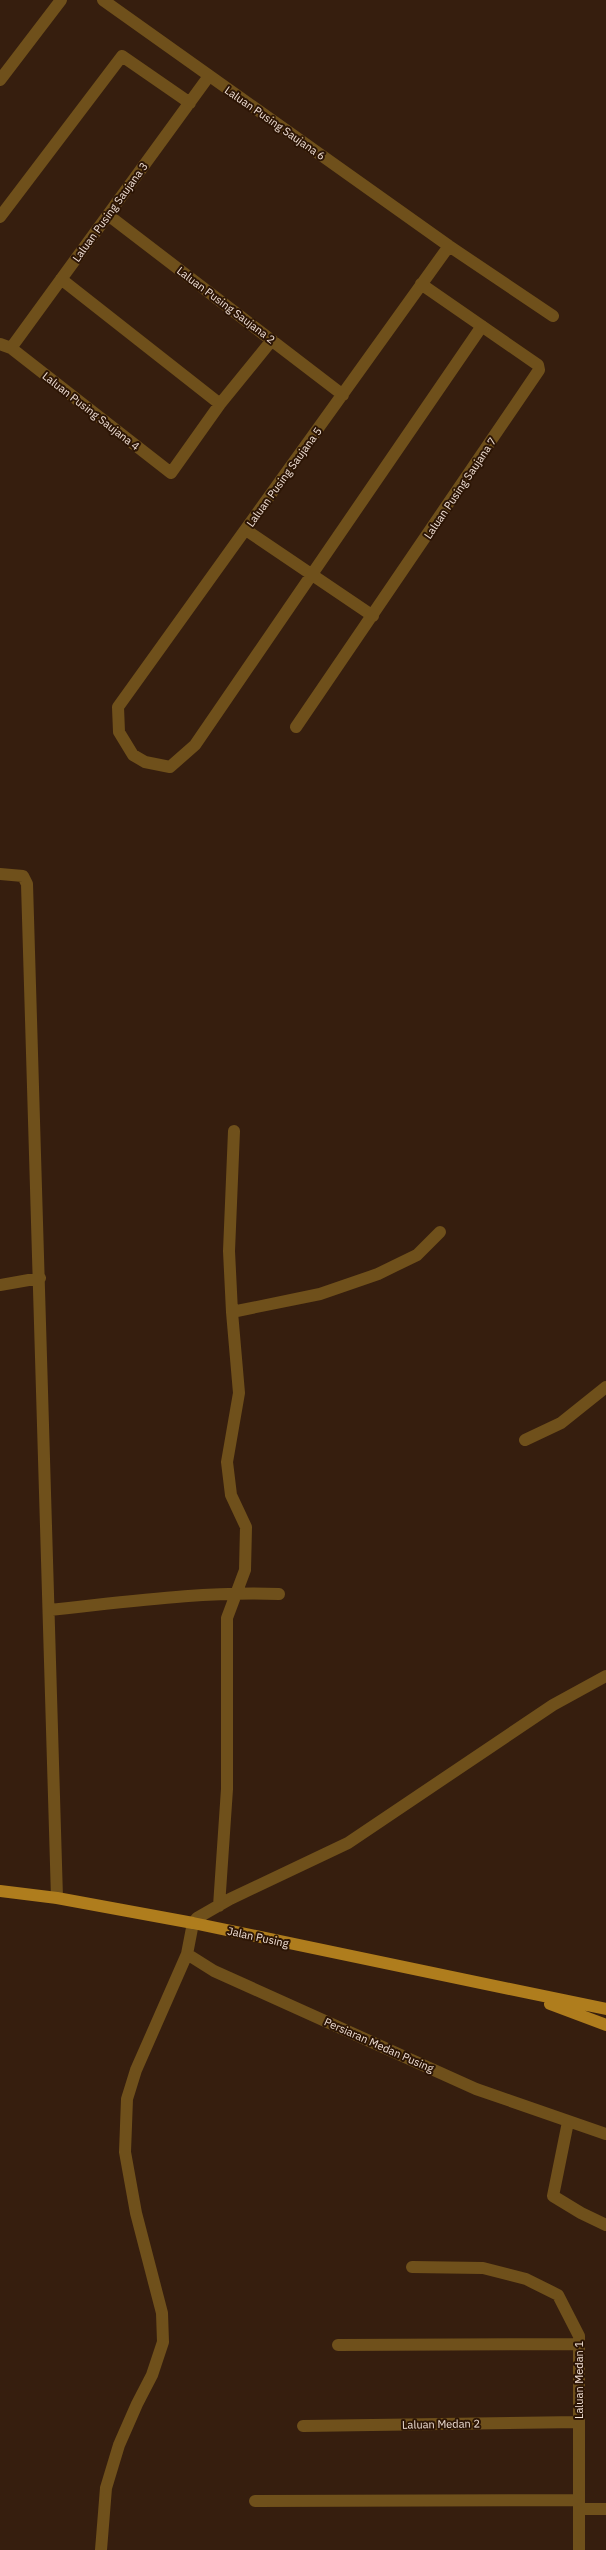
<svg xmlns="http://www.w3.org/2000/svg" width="606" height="2550" viewBox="0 0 606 2550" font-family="'IBM Plex Sans',sans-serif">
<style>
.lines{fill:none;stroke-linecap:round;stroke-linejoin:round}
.minor{stroke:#6f501b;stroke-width:12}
.major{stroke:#af7d1d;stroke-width:12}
.labels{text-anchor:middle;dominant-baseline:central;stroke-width:4;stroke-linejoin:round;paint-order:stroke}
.street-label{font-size:11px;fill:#f1e0d6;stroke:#2c1505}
</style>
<rect width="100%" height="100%" fill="#361e0e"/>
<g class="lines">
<path class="minor" d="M103 0 449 246 553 316
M0 80 61 0
M108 215 343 395
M0 217 122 56 190 103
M449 246 118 707 119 732 133 755 145 762 170 767 195 745 482 326
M61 279 220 404
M0 344 11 348 171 473 220 404 272 340
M11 348 209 76
M246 530 373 616
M296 727 539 370 538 365 421 284
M0 874 23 876 27 884 57 1898
M0 1285 40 1278
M232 1312 229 1251 234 1131
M525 1440 561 1423 606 1387
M49 1610C126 1602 202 1591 279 1594
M606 1676 553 1705 348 1843 230 1899 197 1918 193 1923 187 1954 214 1971 476 2089 606 2134
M219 1906 227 1789V1618L245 1570 246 1527 231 1495 227 1462 239 1393 232 1312 320 1294 378 1274 417 1255 440 1232
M568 2122 553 2196 581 2213 606 2225
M412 2267 483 2268 526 2279 558 2295 579 2336V2550
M338 2345 579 2344
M303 2426 579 2422
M255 2501 579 2500
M579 2509H606
M101 2550 106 2488 119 2445 137 2404 152 2375 163 2342 162 2313 136 2213 125 2152 127 2099 136 2070 187 1954"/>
<path class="major" d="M0 1891 57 1898 193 1923 606 2009
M550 2004 606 2025"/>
</g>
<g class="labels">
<g class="street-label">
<text transform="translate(275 123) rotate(35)">Laluan Pusing Saujana 6</text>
<text transform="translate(110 212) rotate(-54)">Laluan Pusing Saujana 3</text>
<text transform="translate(226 305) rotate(37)">Laluan Pusing Saujana 2</text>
<text transform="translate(91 411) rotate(38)">Laluan Pusing Saujana 4</text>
<text transform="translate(284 477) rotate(-54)">Laluan Pusing Saujana 5</text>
<text transform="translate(460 488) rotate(-56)">Laluan Pusing Saujana 7</text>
<text transform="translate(258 1937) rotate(12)">Jalan Pusing</text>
<text transform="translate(379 2045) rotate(24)">Persiaran Medan Pusing</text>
<text transform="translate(579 2380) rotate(-90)">Laluan Medan 1</text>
<text transform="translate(441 2424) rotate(-1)">Laluan Medan 2</text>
</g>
</g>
</svg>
